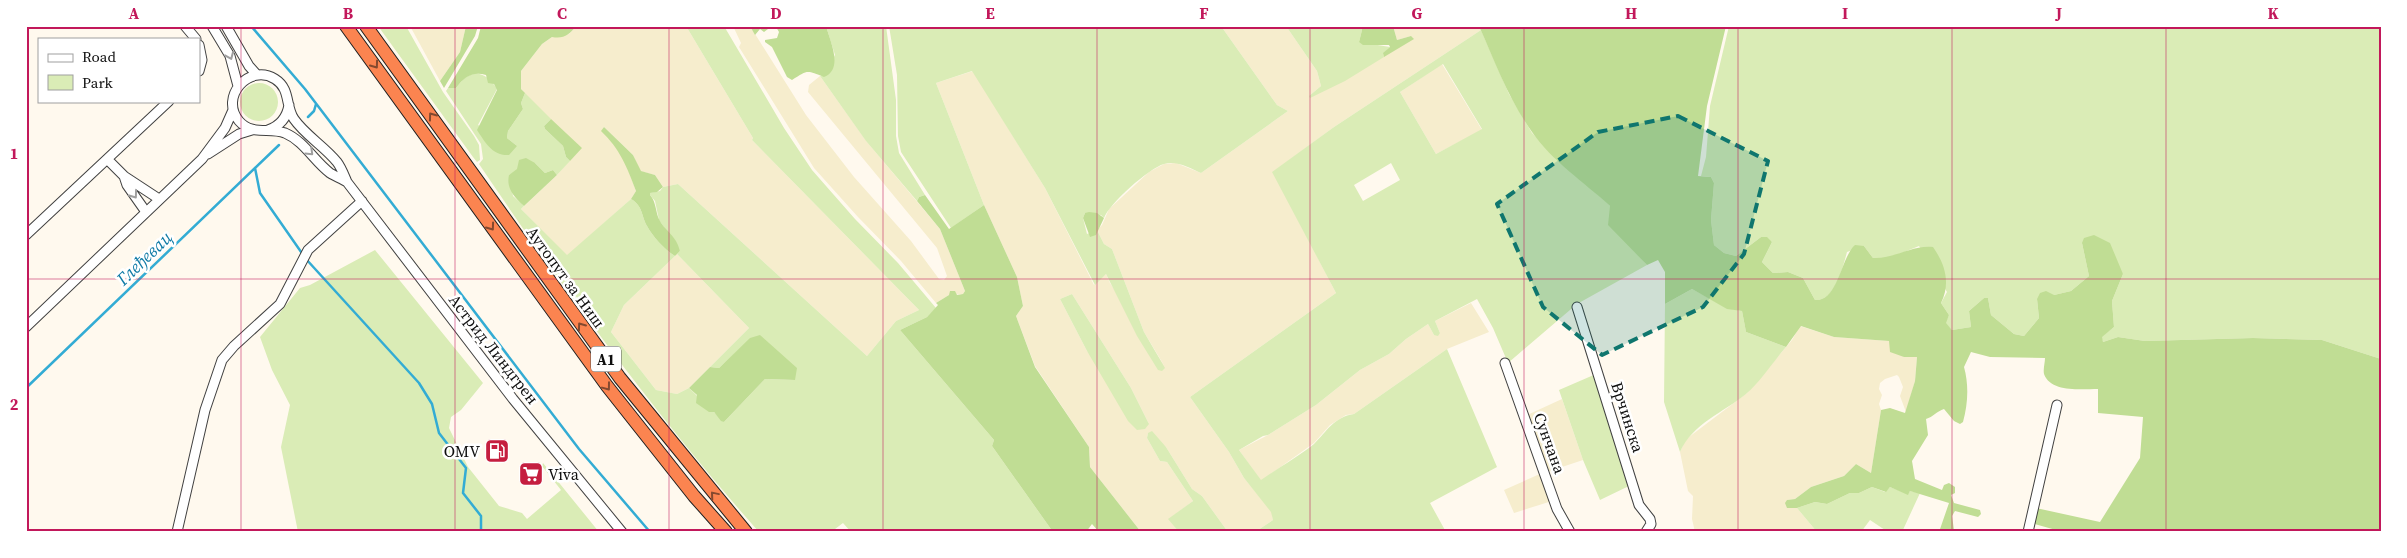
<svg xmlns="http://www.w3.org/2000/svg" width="2407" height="558" viewBox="0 0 2407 558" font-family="'Source Serif 4',serif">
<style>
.farmland{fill:#f6edcd;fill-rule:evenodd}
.green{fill:#daecb6;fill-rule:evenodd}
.forest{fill:#c0dd94}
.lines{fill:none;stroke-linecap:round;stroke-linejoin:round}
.stream{stroke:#33acd4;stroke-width:2.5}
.minor-casing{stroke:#414141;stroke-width:11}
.highway-casing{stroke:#1f1f1f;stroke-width:14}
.minor{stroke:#fff;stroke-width:9}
.highway{stroke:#fb8450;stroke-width:12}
.oneway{stroke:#9f9f9f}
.oneway2{stroke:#84492f}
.marked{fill:#0f766e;fill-opacity:0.2;stroke:#0f766e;stroke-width:4;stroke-dasharray:10 6;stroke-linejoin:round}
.grid{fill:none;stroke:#c2185b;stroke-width:1;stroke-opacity:0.55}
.labels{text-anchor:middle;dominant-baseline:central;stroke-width:5;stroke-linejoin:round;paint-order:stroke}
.shield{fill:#fff;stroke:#565656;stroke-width:1}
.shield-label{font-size:15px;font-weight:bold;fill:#0e0e0e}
.street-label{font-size:16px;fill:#0e0e0e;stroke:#fff}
.poi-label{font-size:16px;fill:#0e0e0e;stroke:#fff;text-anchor:end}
.water-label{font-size:18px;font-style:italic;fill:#107ba6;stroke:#fff}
.neatline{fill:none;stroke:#c2185b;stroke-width:2}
.grid-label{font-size:16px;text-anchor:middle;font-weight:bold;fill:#c2185b}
</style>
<rect width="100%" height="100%" fill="#fff9ee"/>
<path class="farmland" d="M410 26H466L460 52 440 81Z
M576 26H686L753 138 752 140 919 310 896 321 867 356 678 184 663 187 655 175 640 171 633 155 604 127 602 131 613 142 625 161 636 191 631 199 567 256 521 209 557 175 581 148 532 102 521 89 520 80 521 71 542 44 552 37 569 34Z
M733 26H750L806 115 854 177 911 241 939 279 944 280 947 276 937 248 808 92 809 85 820 76 867 142 940 229 965 291 963 294 949 295 936 303 901 261 858 217 814 168 739 47 741 43Z
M1221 26H1286L1317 71 1321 86 1309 96 1411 36 1397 40 1393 26H1479L1481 30 1334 127 1273 172 1336 293 1190 397 1229 452 1244 478 1272 512 1273 520 1255 532H1228L1202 496 1192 489 1166 447 1148 433 1147 438 1160 461 1167 462 1193 501 1169 519 1179 532H1141L1090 467 1089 447 1035 366 1016 316 1023 306 1017 277 984 205 936 83 973 71 1045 188 1094 285 1106 274 1110 283 1165 367 1144 332 1112 249 1104 244 1097 230 1102 225 1109 209 1149 172 1164 164 1176 163 1201 173 1288 111 1277 105ZM1072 294 1131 388 1149 424 1087 351 1060 299Z
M1442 64 1482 130 1436 154 1400 92Z
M677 254 749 328 689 388 677 394 656 390 611 332 624 305Z
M1471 303 1489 332 1447 349 1354 414 1346 415 1330 425 1314 443 1261 481 1239 450 1268 435 1316 405 1360 370 1389 354 1406 339 1428 324 1434 335 1440 333 1435 321Z
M1800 326 1834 337 1889 341 1904 357H1917L1915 381 1906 412 1900 396 1903 387 1899 377 1897 375 1885 379 1880 383 1879 389 1882 395 1879 404 1881 410 1871 473 1856 464 1844 476 1811 487 1795 499 1787 500V508H1797L1817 532H1695L1692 519 1693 496 1688 491 1680 452 1685 440 1747 393 1792 340Z
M1562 399 1583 460 1547 472 1525 416Z
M1542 473 1552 501 1514 513 1504 490Z"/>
<path class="green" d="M378 26H406L443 92 474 136 479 145 480 160 477 162 473 157Z
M686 26H724L784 128 812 170 855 219 898 263 936 308 927 317 900 330 994 440 992 446 1053 532H851L843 523 831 532H759C657 417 565 292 479 164L483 159 481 144 446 91 448 88H456C470 68 485 70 497 89L478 125 517 146 507 138 508 131 523 109 521 103 525 93 551 119 544 126 545 129 563 146 566 157 570 161 557 175 553 170 545 173 535 163 509 175 513 196 524 206 521 209 567 255 631 199C643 206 641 215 647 226 653 237 664 249 675 256L624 305 611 332 656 390 677 394 689 388 724 422 765 379 795 380 750 339 719 368 710 367 749 328 677 254 680 251 659 220 655 201 650 195V193L660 191 663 187 678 184 867 356 896 321 919 310 752 140 753 138Z
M826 26H886L896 100V136L899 153 925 195 919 197 917 201 866 141 820 76H824L835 55Z
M889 26H1221L1277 105 1288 111 1201 173C1190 168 1176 160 1164 164 1149 168 1109 204 1104 218L1101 215 1085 213 1083 218 1087 234 1097 230 1104 244 1112 249 1144 332 1165 368 1162 371 1158 370 1137 336 1106 274 1095 285 1045 188 972 71 936 83 984 205 951 228 901 152 898 136 897 75Z
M1286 26H1361L1362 30 1359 42 1390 47 1383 54 1384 57 1345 81 1310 98 1309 96 1321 86 1317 71Z
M1729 26H2381V359L2322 340 2253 338 2145 341 2118 337 2103 342 2101 337 2114 327 2112 301 2123 274 2082 243 2089 276 2071 291 2037 299 2039 318 2024 336 2014 334 1991 315 1988 298H1984L1969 311 1971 327 1952 330 1945 323 1949 315 1941 303 1947 292 1919 246 1887 259 1873 258 1864 246 1847 252C1843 266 1835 302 1815 300L1803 278 1788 272 1773 273 1762 262 1772 242 1761 237 1736 256 1724 253 1714 245 1711 220 1714 183 1711 177 1701 176 1706 157 1710 106Z
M1481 30 1509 94 1532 133 1610 206 1632 248 1647 265 1577 304 1508 363 1493 328 1477 299 1435 321 1440 333 1438 336 1434 335 1428 324 1406 339 1389 354 1360 370 1316 405 1268 435 1263 436 1239 450 1261 480C1278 468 1298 457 1314 444 1327 431 1334 417 1354 414L1447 349 1497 467 1430 503 1446 532H1255L1273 520 1271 512 1244 478 1229 452 1190 397 1336 293 1272 172 1334 127ZM1443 64 1482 129 1436 154 1400 92ZM1391 163 1400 180 1363 201 1354 185Z
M240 102a19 19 0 1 1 38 0a19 19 0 1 1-38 0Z
M375 250 483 383 461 410 451 417 449 428 468 467 499 506 522 513 527 519 561 490 542 466 543 463 599 532H298L281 447 290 405 272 370 260 337 300 288 310 285Z
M1692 289 1727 308 1742 311 1746 332 1786 347C1773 362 1761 381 1746 394 1724 412 1692 424 1680 452L1664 402 1665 304Z
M1072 294 1131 388 1149 424 1145 429 1137 430 1128 421 1087 351 1060 299Z
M1596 374 1631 485 1600 500 1583 460 1559 390Z
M1152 431 1166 447 1192 489 1202 496 1228 532H1179L1168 519 1193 501 1167 462 1160 461 1147 438 1148 433Z
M1872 487 1885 492 1890 487 1908 494 1910 491 1920 493 1902 532H1888L1870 520 1861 532H1817L1797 508 1815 502 1827 504 1850 493H1859Z"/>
<path class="forest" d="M466 26H478L475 36 444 88 440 81 460 52Z
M481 26H576C569 35 564 39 552 37L542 44 521 71V89L525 93 521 103 523 109 508 131 507 138 517 146 509 155C492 156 485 142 477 130L497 90 494 84 488 83 486 75C473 71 464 77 456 88H448L478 38Z
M750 26H826C830 41 844 69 824 77 806 70 808 70 792 80L787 77 772 47 765 42V40L777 38 779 32 776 27 772 26 764 32 760 29 755 35Z
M1361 26H1393L1397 40 1411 36 1414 39 1384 57 1383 53 1390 47 1389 45H1363L1359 42 1362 30Z
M1479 26H1726L1707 106 1698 176 1711 177 1714 183 1711 220 1714 245 1724 253 1736 256 1761 237H1767L1772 242 1762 262 1773 273 1788 272 1803 278 1815 300C1838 302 1841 257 1855 245L1864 246 1873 258C1895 259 1911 245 1933 247 1945 264 1951 283 1941 303L1949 315 1946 323 1952 330 1971 327 1969 311 1984 298H1988L1991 315 2014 334 2024 336 2039 318 2037 299 2040 293 2046 291 2054 295 2071 291 2089 276 2082 243 2084 238 2094 235 2110 243 2123 274 2112 301 2114 327 2102 337 2103 342 2118 337 2145 341 2253 338 2322 340 2381 359V532H2063L2031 523 2036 508 2100 522 2140 458 2143 417 2098 413V389C2082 389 2051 393 2044 374 2043 369 2045 363 2045 358L1990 357 1971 352 1964 367C1969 385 1968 404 1963 422L1960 424 1954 421 1944 409C1937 411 1933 417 1926 419L1928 435 1912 461 1915 479 1942 490 1944 485 1949 483 1955 487V493L1951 495 1954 503 1980 510 1981 514 1978 517 1955 511 1952 516 1954 530 1956 532H1939L1949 503 1910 491 1908 495 1890 487 1886 492 1872 487 1859 493H1850L1827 504 1815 502 1797 508H1787L1785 503 1787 500 1795 499 1811 487 1844 476 1856 464 1871 473 1881 410 1890 408 1905 413 1915 381 1917 357H1904L1890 352 1889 341 1834 337 1801 326 1786 347 1746 332 1742 311 1727 309 1692 289 1665 304V272L1658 260 1647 265 1608 225 1610 206C1584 182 1552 161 1532 132 1509 100 1495 62 1479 26Z
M551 119 582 148 570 161 566 157 563 146 545 129 544 126Z
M604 127 633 155 641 171 655 175 663 187 657 192 650 193V195C657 203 655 213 660 221 666 232 676 235 680 251L675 256C664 249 653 237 647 226 641 215 643 206 631 199L636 191C627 167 620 149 601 131Z
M526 158 535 163 545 173 553 170 557 175 524 206C514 197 506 188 509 175L517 169 519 160Z
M925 195 949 229 984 205 1017 277 1023 306 1016 316 1035 367 1089 447 1090 467 1141 532H1099L1092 524 1086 532H1053L992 446 994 440 900 330 927 317 938 305 936 303 949 295 950 291H955L957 295 963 294 965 291 940 229 917 201 919 197Z
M1089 212 1097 213 1104 218 1096 235 1090 237 1083 218 1085 213Z
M760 335 797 368 795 380 765 379 724 422 721 421 714 412H709L696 403 697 395 689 388 710 367 719 368 750 338Z"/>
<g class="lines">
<path class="stream" d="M251 26 305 89 579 449 650 532
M308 117 314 111 316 104
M255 168 260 193 306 259 419 383 432 404 439 433 466 468 463 493 481 516V532
M26 388 279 145"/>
<defs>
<path id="minor" d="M185 26 196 39
M212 26 230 56 238 86
M226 26 249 66 257 75
M199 45 202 60 199 71
M268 130C280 126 287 117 289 105
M208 154 239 134 252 130
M108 160 124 176 159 199
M124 176 127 185 146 212
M347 182C342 179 335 176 330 173 314 161 304 141 285 133 269 127 252 136 239 121 219 97 249 63 275 79 291 89 285 106 294 119 305 135 324 146 337 162 341 167 344 175 347 182L513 399 622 532
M26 235 169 101
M1577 307 1639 505 1650 519 1651 524 1646 532
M26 327 202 159 225 128 233 110
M1505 363 1557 509 1570 532
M177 532 205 410 222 360 234 346 280 304 308 250 362 201
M2028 532 2057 405"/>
<path id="highway" d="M346 26 607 386 694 496 726 532
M366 26 620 378 746 532"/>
</defs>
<use href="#minor" class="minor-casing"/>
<use href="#highway" class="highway-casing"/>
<use href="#minor" class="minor"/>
<use href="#highway" class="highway"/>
</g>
<defs><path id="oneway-chevron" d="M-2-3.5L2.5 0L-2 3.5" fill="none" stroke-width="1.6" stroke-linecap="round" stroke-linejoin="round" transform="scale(1.25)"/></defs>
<g class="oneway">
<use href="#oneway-chevron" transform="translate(230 56) rotate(67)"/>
<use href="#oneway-chevron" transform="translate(310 152) rotate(44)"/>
<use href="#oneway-chevron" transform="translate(134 195) rotate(54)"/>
</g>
<g class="oneway2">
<use href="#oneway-chevron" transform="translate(375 65) rotate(54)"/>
<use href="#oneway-chevron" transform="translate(432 116) rotate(-126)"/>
<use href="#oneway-chevron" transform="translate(491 227) rotate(54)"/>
<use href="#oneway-chevron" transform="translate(581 326) rotate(-126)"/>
<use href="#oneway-chevron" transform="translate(607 387) rotate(53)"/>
<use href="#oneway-chevron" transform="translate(714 495) rotate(-130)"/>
</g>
<path class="marked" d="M1678 116 1768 161 1744 254 1703 307 1602 355 1543 307 1497 204 1598 132Z"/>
<path class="grid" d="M241 26V532M455 26V532M669 26V532M883 26V532M1097 26V532M1310 26V532M1524 26V532M1738 26V532M1952 26V532M2166 26V532M26 279H2381"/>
<defs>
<symbol id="fuel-square" viewBox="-11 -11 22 22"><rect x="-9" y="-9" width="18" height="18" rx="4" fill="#c51e3f" stroke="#fff"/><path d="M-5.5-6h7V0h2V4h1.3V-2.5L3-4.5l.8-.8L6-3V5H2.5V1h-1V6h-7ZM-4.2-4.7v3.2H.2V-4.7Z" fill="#fff"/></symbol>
<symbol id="supermarket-square" viewBox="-11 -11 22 22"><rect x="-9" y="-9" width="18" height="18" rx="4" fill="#c51e3f" stroke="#fff"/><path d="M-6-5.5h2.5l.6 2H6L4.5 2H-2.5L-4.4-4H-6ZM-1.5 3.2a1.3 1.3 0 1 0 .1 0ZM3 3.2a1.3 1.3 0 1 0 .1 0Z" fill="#fff"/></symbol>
</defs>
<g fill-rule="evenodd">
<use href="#fuel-square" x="483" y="437" width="28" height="28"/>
<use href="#supermarket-square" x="517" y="460" width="28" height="28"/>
</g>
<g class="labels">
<rect class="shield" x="591" y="346.5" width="30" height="25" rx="4"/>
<g class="shield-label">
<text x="606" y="359">A1</text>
</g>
<g class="street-label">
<text transform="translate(566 277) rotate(54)">Аутопут за Ниш</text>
<text transform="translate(494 349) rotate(52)">Астрид Линдгрен</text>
<text transform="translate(1628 417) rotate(72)">Врчинска</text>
<text transform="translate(1550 443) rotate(70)">Сунчана</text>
</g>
<g class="poi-label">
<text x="480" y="451">OMV</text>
<text x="548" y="474" text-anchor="start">Viva</text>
</g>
<g class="water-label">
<text transform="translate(144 258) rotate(-44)">Глеђевац</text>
</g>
</g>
<rect width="2407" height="558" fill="none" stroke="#ffffff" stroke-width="55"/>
<rect x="38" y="38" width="162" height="65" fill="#ffffff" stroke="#9f9f9f"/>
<rect x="48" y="54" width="25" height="8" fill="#ffffff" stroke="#9f9f9f"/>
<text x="82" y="62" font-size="15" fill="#0e0e0e">Road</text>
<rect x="48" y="75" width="25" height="15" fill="#daecb6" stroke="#9f9f9f"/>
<text x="82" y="88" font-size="15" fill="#0e0e0e">Park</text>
<rect x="28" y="28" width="2352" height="502" class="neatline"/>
<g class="grid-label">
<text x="134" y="19">A</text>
<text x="348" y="19">B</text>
<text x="562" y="19">C</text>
<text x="776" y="19">D</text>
<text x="990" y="19">E</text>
<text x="1204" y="19">F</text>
<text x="1417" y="19">G</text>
<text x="1631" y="19">H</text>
<text x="1845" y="19">I</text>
<text x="2059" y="19">J</text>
<text x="2273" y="19">K</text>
<text x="14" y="159">1</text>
<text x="14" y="410">2</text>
</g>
</svg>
